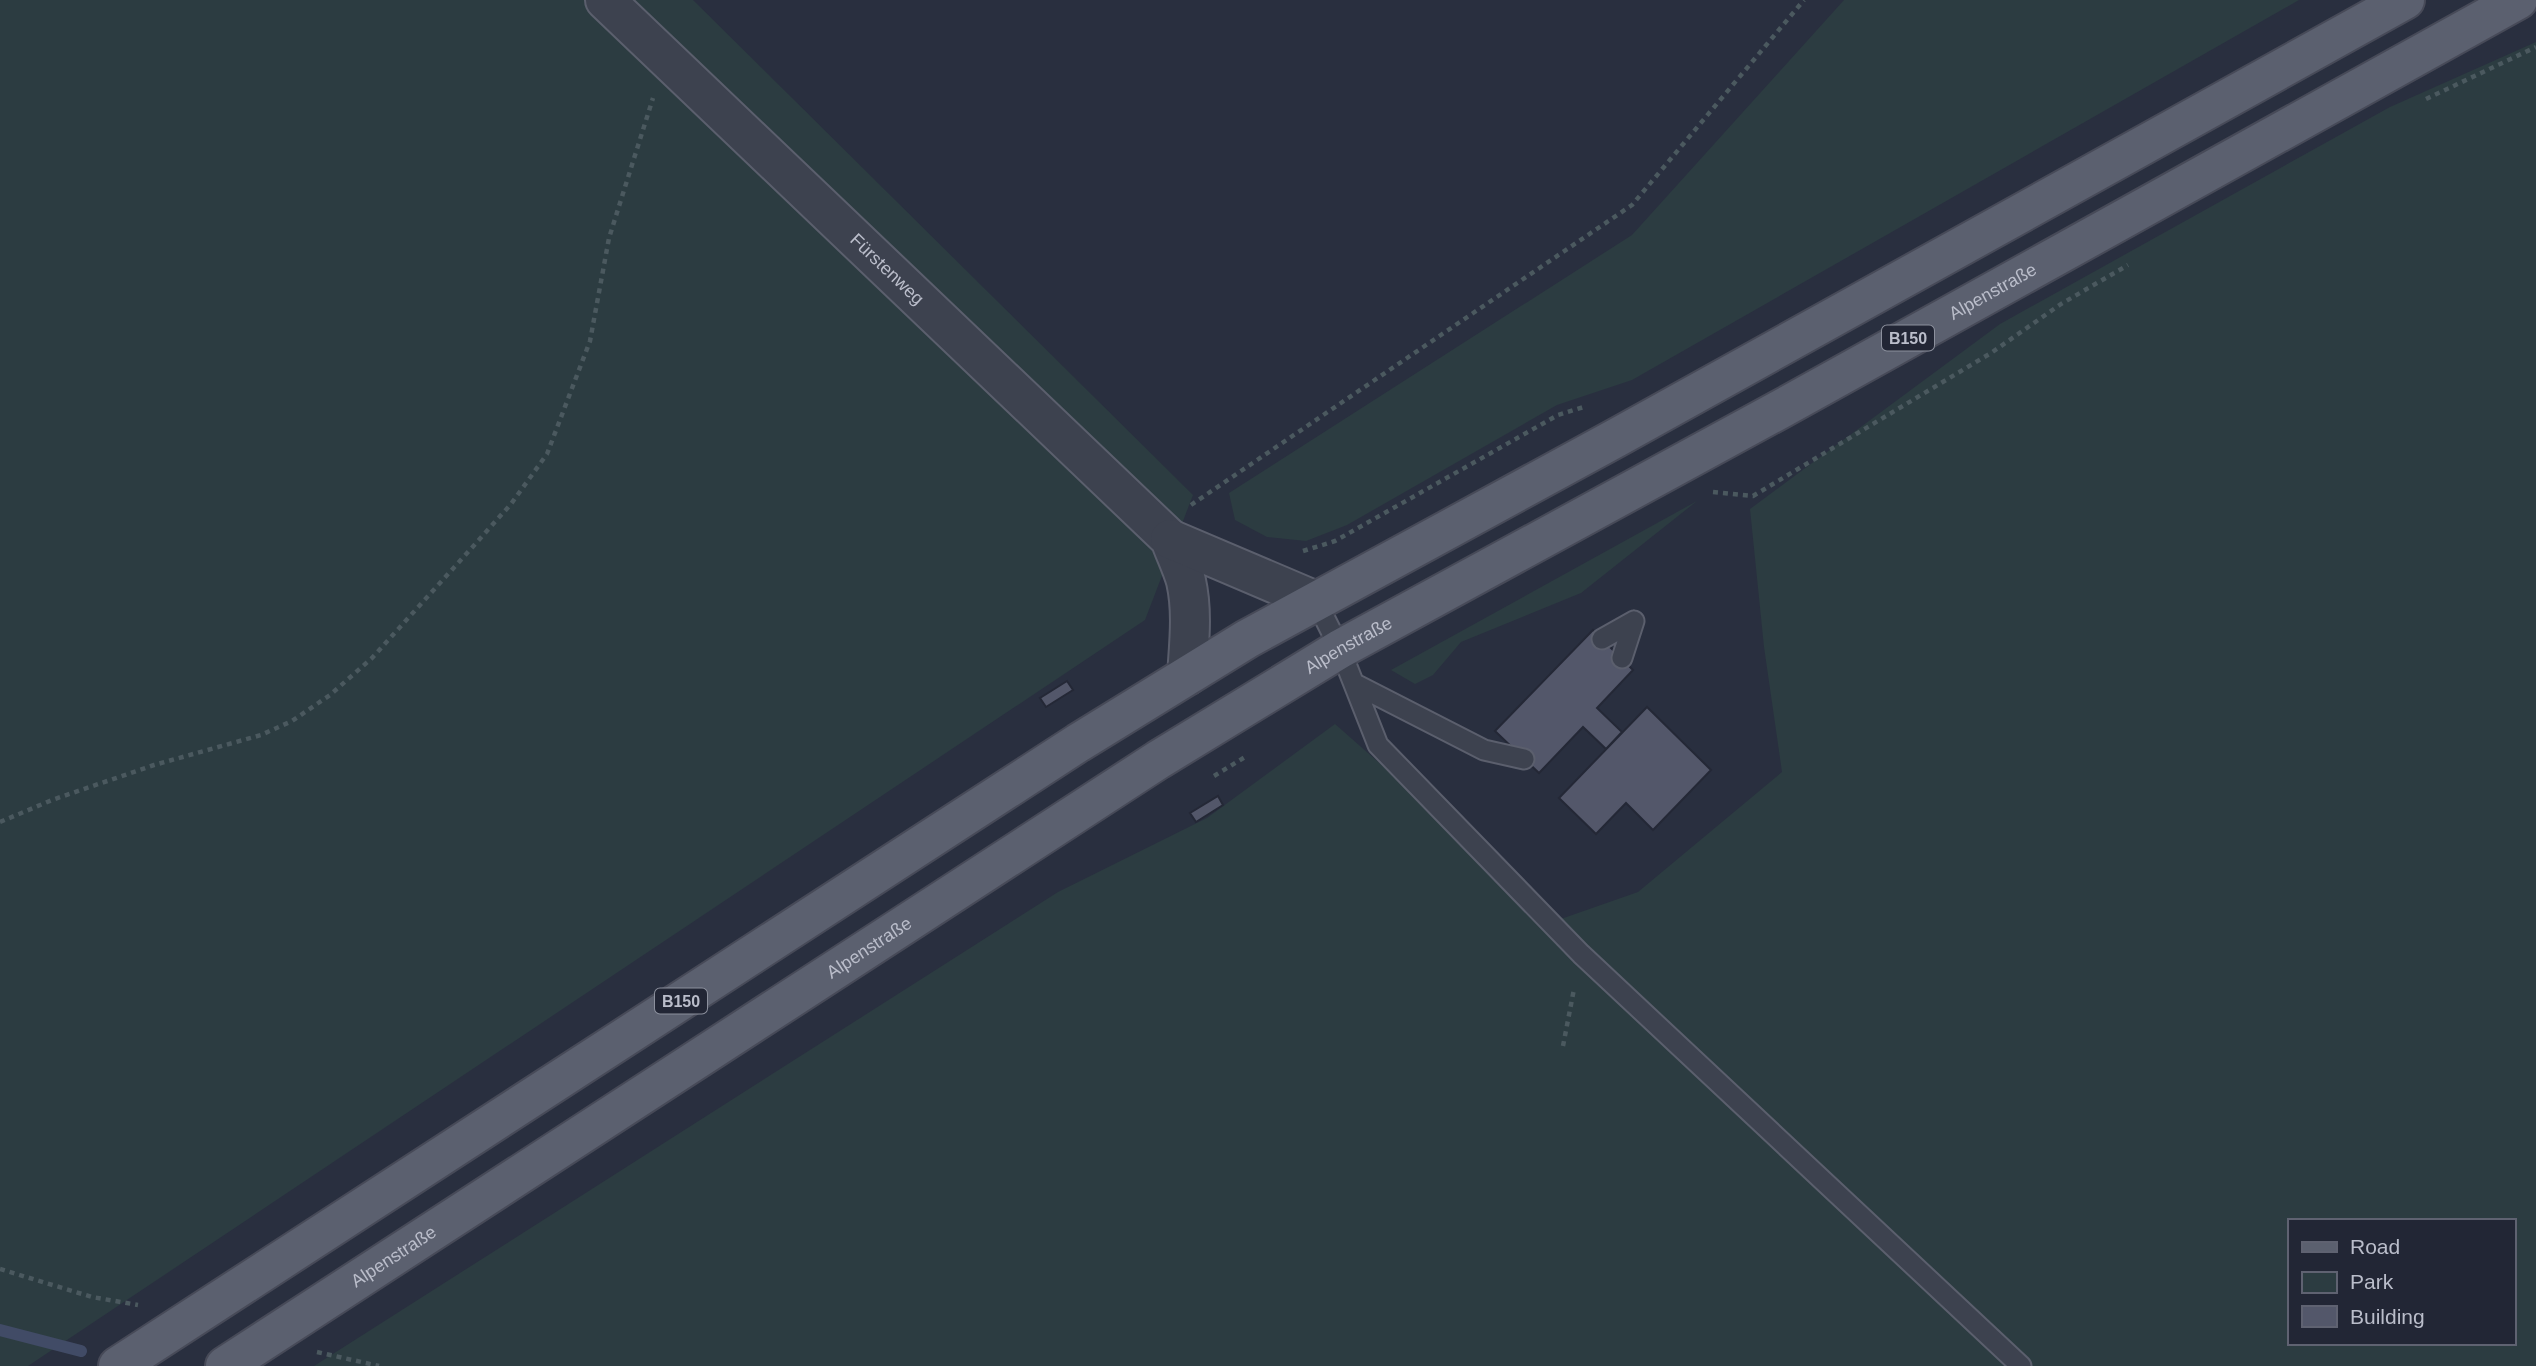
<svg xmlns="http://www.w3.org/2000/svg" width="2536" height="1366" viewBox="0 0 2536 1366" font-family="Helvetica,sans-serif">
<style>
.green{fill:#2c3c41;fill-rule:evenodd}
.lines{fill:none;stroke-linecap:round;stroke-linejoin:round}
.stream{stroke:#414b66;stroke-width:12}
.building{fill:#53576a;stroke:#242836;stroke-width:2}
.service-casing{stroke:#5b5f6d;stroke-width:23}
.minor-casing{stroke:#5b5f6d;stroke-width:42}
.primary-casing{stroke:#474a58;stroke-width:42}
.path{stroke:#4b595f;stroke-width:4.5;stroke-dasharray:5 5;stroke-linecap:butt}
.service{stroke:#3d424f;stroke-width:19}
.minor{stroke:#3d424f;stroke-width:38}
.primary{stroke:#5b606f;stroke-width:38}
.labels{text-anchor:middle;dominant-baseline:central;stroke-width:7;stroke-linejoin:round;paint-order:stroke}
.shield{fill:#222635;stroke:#8c909d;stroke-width:2}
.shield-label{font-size:16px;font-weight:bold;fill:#babdca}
.street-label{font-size:18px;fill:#babdca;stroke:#222635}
</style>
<rect width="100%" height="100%" fill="#292f3f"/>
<path class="green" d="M0 0H693L1193 495 1145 620 28 1366H0Z
M1844 0H2299L1632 380 1557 405 1347 525 1306 541 1267 537 1235 520 1229 493 1632 235Z
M2536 42V1366H314L1058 892 1207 818 1335 724 1558 920 1638 892 1782 772 1764 647 1750 509 2000 324 2390 107ZM2289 1221H2513V1343H2289Z
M1697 501 1581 593 1461 642 1433 675 1415 684 1391 670Z"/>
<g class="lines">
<path class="stream" d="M0 1330 81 1351"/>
</g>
<path class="building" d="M1593 630 1633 670 1597 708 1622 732 1606 749 1583 727 1539 773 1495 731Z
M1067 681 1073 690 1046 707 1040 698Z
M1647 707 1711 770 1653 830 1626 803 1596 834 1559 798Z
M1218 796 1223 805 1196 822 1190 813Z"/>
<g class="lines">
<defs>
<path id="service" d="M1316 601 1340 649 1378 745 1581 954 2021 1366
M1602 639 1634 621
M1622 658 1634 621
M1355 684 1484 750 1524 759"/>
<g id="minor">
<path id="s1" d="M605 0 1170 539C1175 553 1182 567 1186 581 1193 612 1189 644 1187 676"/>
<path d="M1170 539 1316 601"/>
</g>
<g id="primary">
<path d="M118 1366 1078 743 1247 639 1616 438 2405 0"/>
<path id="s2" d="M225 1366 1158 760 1340 649 1779 410 2518 0"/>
</g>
</defs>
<use href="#service" class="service-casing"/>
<use href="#minor" class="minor-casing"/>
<use href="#primary" class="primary-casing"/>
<path class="path" d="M2426 99 2536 47
M1713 492 1753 496 1991 353 2061 304 2128 265
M1191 505 1632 205 1804 0
M1303 551 1335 541 1558 415 1587 406
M1214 776 1245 757
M0 822 52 800 154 765 261 735 292 721 330 695 372 658 468 552 511 504 547 454 590 341 609 238 653 98
M1563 1046 1574 989
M0 1269 92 1297 138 1305
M317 1352 379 1366"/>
<use href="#service" class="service"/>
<use href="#minor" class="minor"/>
<use href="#primary" class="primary"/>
</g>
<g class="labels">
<g class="shield">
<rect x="1882" y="325.5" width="52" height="25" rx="5"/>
<rect x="655" y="988.5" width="52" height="25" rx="5"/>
</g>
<g class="shield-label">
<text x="1908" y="338">B150</text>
<text x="681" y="1001">B150</text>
</g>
<g class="street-label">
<text stroke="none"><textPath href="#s1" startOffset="390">Fürstenweg</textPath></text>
<text stroke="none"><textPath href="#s2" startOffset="2070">Alpenstraße</textPath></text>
<text stroke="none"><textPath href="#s2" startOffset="1335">Alpenstraße</textPath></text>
<text stroke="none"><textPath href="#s2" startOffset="768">Alpenstraße</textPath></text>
<text stroke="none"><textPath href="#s2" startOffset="201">Alpenstraße</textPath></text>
</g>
</g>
<rect x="2288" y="1219" width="228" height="126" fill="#222635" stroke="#5f6271" stroke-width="2"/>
<rect x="2302" y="1242" width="35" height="10" fill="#5b606f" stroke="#5f6271" stroke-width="2"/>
<text x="2350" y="1254" font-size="21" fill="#babdca">Road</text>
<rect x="2302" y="1272" width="35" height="21" fill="#2c3c41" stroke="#5f6271" stroke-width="2"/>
<text x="2350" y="1289" font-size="21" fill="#babdca">Park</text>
<rect x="2302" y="1306" width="35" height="21" fill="#53576a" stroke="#5f6271" stroke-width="2"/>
<text x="2350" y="1324" font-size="21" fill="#babdca">Building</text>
</svg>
